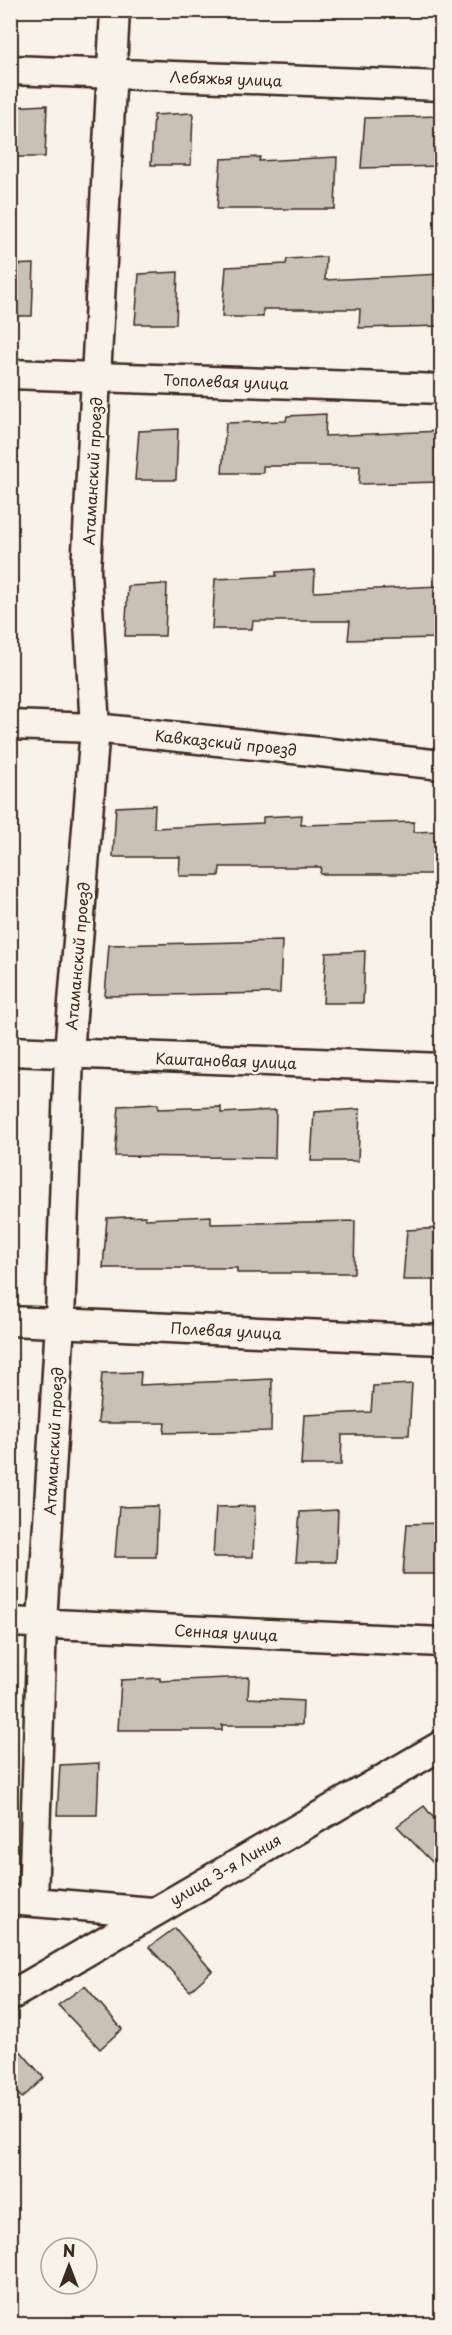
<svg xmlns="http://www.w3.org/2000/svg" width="452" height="2335" viewBox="0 0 452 2335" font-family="'Playpen Sans',sans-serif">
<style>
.building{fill:#c8c1b6;stroke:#3b2a1e;stroke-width:1.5}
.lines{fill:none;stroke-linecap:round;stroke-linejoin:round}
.minor-casing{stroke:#3b2a1e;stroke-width:33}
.minor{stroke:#f7f3e8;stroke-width:28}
.labels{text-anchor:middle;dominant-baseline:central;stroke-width:5;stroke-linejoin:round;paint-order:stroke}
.street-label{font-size:15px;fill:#3b2a1e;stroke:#f7f3e8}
</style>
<rect width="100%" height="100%" fill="#f7f3e8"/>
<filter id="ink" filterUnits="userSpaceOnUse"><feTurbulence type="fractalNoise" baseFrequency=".0167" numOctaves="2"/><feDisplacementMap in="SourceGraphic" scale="12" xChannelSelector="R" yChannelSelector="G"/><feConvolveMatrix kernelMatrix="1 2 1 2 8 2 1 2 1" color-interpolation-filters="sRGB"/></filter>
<g filter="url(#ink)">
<path class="building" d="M47 105 45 157H10V107Z
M193 113 191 165H151L154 115Z
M441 116V166L361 168 365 118Z
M260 157 259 161 337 157 335 209H217L221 159Z
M326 257 325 280 441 274V326L359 328 360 309H263V317H222L226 267 286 264 287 259Z
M34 264 32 316H10V265Z
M178 272 176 324H135L139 274Z
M326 414 325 436 441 431V482L359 484 360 466H263V473H222L226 423 286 421 287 416Z
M178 429 176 480H135L139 431Z
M315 570 314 592 439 586 437 638 348 640 350 621H253L252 629H212L215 579 276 576V572Z
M167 584 165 636H125L128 586Z
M155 805 154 828 263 823V817L302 815 301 825 414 822V832L441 831V874H320L321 867H220L219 876H179L180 857H113L116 807Z
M282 941 280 993 105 996 109 945Z
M365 951 363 1003H323L326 953Z
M158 1104V1109L221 1107V1113L276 1110 275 1158 115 1156 119 1106Z
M360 1109 358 1161H311L314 1112Z
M145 1216V1219L211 1216V1224L355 1221 354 1273H237V1268H103L107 1218Z
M441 1228V1280H403L407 1230Z
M141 1372 140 1385 272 1379 271 1431 164 1433 165 1423H98L102 1373Z
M412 1384 409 1435H342L341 1465H301L304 1415 371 1412 373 1386Z
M158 1506 156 1557H115L119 1507Z
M255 1506 253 1557H213L216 1507Z
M338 1510 336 1562H296L300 1512Z
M441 1523V1574H403L407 1524Z
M249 1677 248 1698 303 1701 302 1725H222V1730H118L121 1680 160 1678V1681Z
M99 1763 97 1815H57L60 1765Z
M424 1806 441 1827V1871L397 1826Z
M175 1928 212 1971 190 1991 149 1947Z
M85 1986 122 2029 100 2049 58 2005Z
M10 2039 44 2078 22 2098 10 2086Z"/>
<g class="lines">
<defs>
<path id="minor" d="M10 70 442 86
M10 374 442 389
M10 725 95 728 442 765
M10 1051 442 1068
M10 1321 442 1340
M10 1622 442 1642
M10 1900 152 1912
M33 1901 42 1623 60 1322 69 1053 95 728 86 571 115 10
M10 1996 442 1745"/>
</defs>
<use href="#minor" class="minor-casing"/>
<use href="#minor" class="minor"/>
</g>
</g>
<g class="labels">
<g class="street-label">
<text transform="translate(226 78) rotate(2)">Лебяжья улица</text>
<text transform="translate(226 381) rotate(2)">Тополевая улица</text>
<text transform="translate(92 471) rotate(-87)">Атаманский проезд</text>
<text transform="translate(226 742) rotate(6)">Кавказский проезд</text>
<text transform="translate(77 956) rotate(-85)">Атаманский проезд</text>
<text transform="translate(226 1060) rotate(2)">Каштановая улица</text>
<text transform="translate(226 1330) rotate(3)">Полевая улица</text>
<text transform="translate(53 1441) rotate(-87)">Атаманский проезд</text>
<text transform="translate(226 1632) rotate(3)">Сенная улица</text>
<text transform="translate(225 1869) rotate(-30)">улица 3-я Линия</text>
</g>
</g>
<rect width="452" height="2335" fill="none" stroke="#f7f3e8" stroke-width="36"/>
<rect x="18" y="18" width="416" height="2299" fill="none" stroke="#3b2a1e" stroke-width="2" filter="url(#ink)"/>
<g transform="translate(69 2266)"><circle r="28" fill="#f7f3e8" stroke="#aca397" stroke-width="1.5"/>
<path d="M0-4.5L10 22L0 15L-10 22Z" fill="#3b2a1e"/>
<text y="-9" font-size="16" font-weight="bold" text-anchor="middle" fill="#3b2a1e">N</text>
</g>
</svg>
